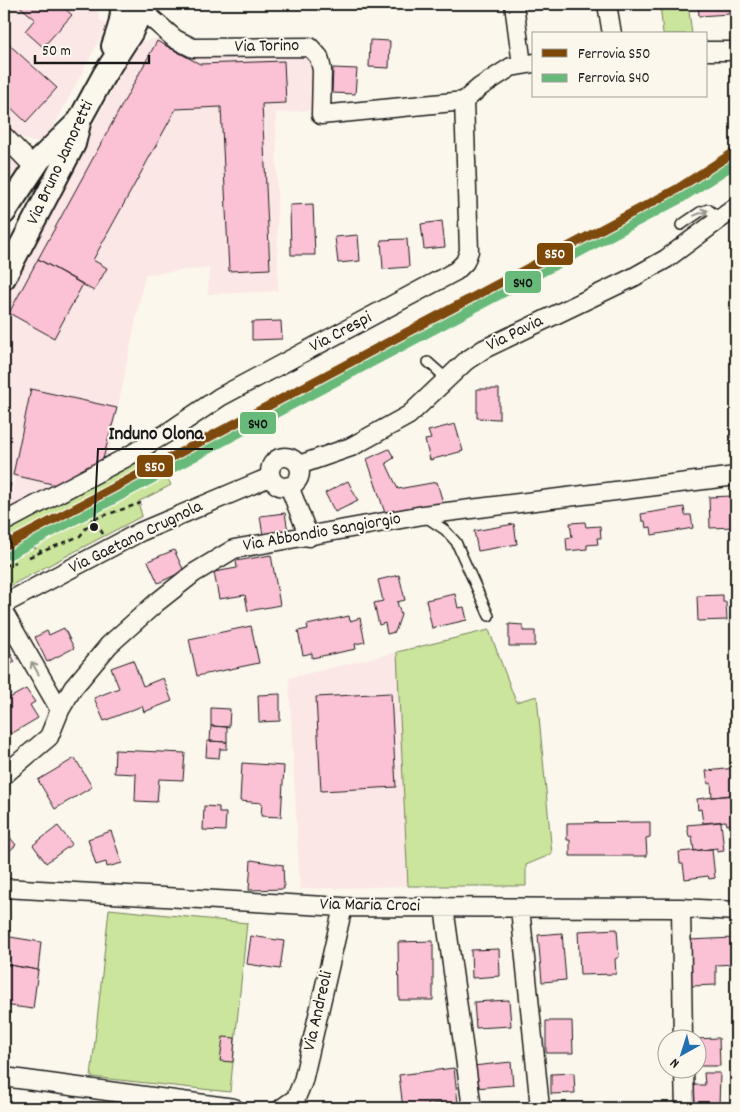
<svg xmlns="http://www.w3.org/2000/svg" width="740" height="1112" viewBox="0 0 740 1112" font-family="Dekko,sans-serif">
<style>
.built{fill:#fbe7e5}
.green{fill:#cbe59c;stroke:#74805c}
.building{fill:#fbc1d4;stroke:#1c1c1c}
.lines{fill:none;stroke-linecap:round;stroke-linejoin:round}
.service-casing{stroke:#1c1c1c;stroke-width:12}
.minor-casing{stroke:#1c1c1c;stroke-width:21}
.tertiary-casing{stroke:#1c1c1c;stroke-width:26}
.path{stroke:#1c1c1c;stroke-width:2.5;stroke-dasharray:5 4;stroke-linecap:butt}
.service{stroke:#fbf7ec;stroke-width:9}
.minor{stroke:#fbf7ec;stroke-width:18}
.tertiary{stroke:#fbf7ec;stroke-width:22}
.rail-1-casing{stroke:#fbf7ec;stroke-width:12}
.rail-2-casing{stroke:#fbf7ec;stroke-width:12}
.rail-1{stroke:#7d4808;stroke-width:9}
.rail-2{stroke:#68ba7a;stroke-width:9}
.oneway{stroke:#97948e}
.labels{text-anchor:middle;dominant-baseline:central;stroke-width:4;stroke-linejoin:round;paint-order:stroke}
.street-label{font-size:18px;fill:#1c1c1c;stroke:#fbf7ec}
.leader{fill:none;stroke:#1c1c1c;stroke-width:2}
.callout-dot{fill:#1c1c1c;stroke:#fbf7ec;stroke-width:2}
.callout-label{font-size:19px;text-anchor:middle;font-weight:bold;fill:#1c1c1c;stroke:#fbf7ec;stroke-width:4;stroke-linejoin:round;paint-order:stroke}
.line-badge{stroke:#fbf7ec;stroke-width:2}
.badge-label{font-size:14px;text-anchor:middle;font-weight:bold;fill:#fff}
.pale-badge-label{font-size:14px;text-anchor:middle;font-weight:bold;fill:#111}
</style>
<rect width="100%" height="100%" fill="#fbf7ec"/>
<filter id="ink" filterUnits="userSpaceOnUse"><feTurbulence type="fractalNoise" baseFrequency=".02" numOctaves="2"/><feDisplacementMap in="SourceGraphic" scale="10" xChannelSelector="R" yChannelSelector="G"/><feConvolveMatrix kernelMatrix="1 2 1 2 8 2 1 2 1" color-interpolation-filters="sRGB"/></filter>
<g filter="url(#ink)">
<path class="built" d="M4 4H96L100 20 107 25 46 141 32 142 18 136 4 121Z
M162 37 304 52 311 60V110L276 113 278 291 208 294 209 268 145 274 106 466 6 516 15 479 10 477 11 471 4 468V293L137 43Z
M4 148 21 167 4 200Z
M397 652 408 886 300 889 289 678Z"/>
<path class="green" d="M660 4H688L692 34H663Z
M152 450 155 453 171 485 138 502 142 516 4 589V531Z
M489 630 516 702 537 696 552 854 526 865V886H408L397 652Z
M109 909 247 923 230 1092 91 1077Z"/>
<path class="building" d="M17 4H60L72 15 43 47 25 31 35 19Z
M698 4H729V14L699 16Z
M4 40 57 88 26 122 4 101Z
M370 40 390 41 389 68 369 67Z
M157 41 200 64 284 61 286 103 262 104 270 269 229 271 221 107 176 109 93 260 107 268 94 291 38 259Z
M333 68 357 69 355 94 332 93Z
M313 204 315 255H291L290 205Z
M442 221 445 247 424 249 421 224Z
M358 235 360 261 338 263 335 237Z
M407 239 409 267 383 269 381 240Z
M38 259 83 284 54 338 9 313Z
M281 321 282 339 252 340V322Z
M31 389 117 408 101 466 61 486 13 475Z
M477 389H499V419L477 418Z
M455 424 463 451 430 460 425 440 431 439 428 431Z
M389 449 394 458 386 463 398 489 437 482 443 503 386 516 367 459Z
M348 481 358 501 335 512 325 493Z
M4 482 11 484 4 511Z
M732 496 734 527 710 528 709 497Z
M684 507 685 515H691L693 528 652 535 651 527 646 528 645 521H642L641 514Z
M285 513 288 532 263 536 260 516Z
M585 522 586 527 600 526 601 538H597L598 544 587 545V549L567 551 566 538 572 537 570 523Z
M514 524 517 544 478 551 474 531Z
M174 550 184 571 158 583 148 561Z
M271 555 280 605 248 611 245 595 219 599 214 572 237 568 236 561Z
M399 575 405 600 397 602 401 615 395 632 387 634 385 623 379 625 374 603 383 601 378 580Z
M455 594 458 608 464 607 467 620 432 628 426 600Z
M723 595V602H726L727 620 698 621 697 596Z
M349 616 350 621 360 618 365 642 355 644 356 649 312 658V653L303 655 298 631 308 629 307 625Z
M509 624 523 625V631H535V646H509Z
M251 626 259 663 197 676 189 639Z
M64 628 74 648 47 662 35 637 47 631 49 635Z
M4 641 15 662 4 667Z
M133 660 143 686 163 678 172 701 144 712 142 706 104 721 94 698 119 688 111 668Z
M26 689 35 702 30 705 38 718 11 734 4 721V701Z
M391 693 396 787 321 791 316 697Z
M280 694V721L259 722 258 695Z
M211 708 230 709 229 727 211 726Z
M211 726 227 727V742L210 741Z
M207 741 227 742V749H220L219 758 206 757Z
M115 750 185 753 183 780 159 779 157 802 135 801 136 774 114 773Z
M75 758 92 787 55 809 38 780Z
M242 763 284 766 281 817 261 816 262 803 240 801Z
M736 768V799V795L712 797 711 783 708 784 706 771Z
M730 795 733 824 727 825 726 821 703 823 701 809 698 810 697 799Z
M204 806 219 807V813H226L225 831 203 830Z
M650 822V837L646 838 647 856H570V840H567V823Z
M721 822 724 851 717 852V848L694 851 692 836 689 837 687 825Z
M58 826 72 844 46 863 33 845Z
M4 830 16 845 4 856Z
M111 831 122 863 107 867 106 862 96 865 88 839Z
M712 849 715 878 709 879 708 876 685 879 683 864H680L679 852Z
M251 860 283 865 284 889 249 890Z
M617 929 619 957 615 959 616 974 580 975 578 931Z
M562 933 566 980 542 982 538 935Z
M4 936 41 942 38 970 4 964Z
M251 936 284 941 280 969 247 964Z
M734 938 735 964 716 965V985L691 986 689 940Z
M433 941V1000H399L398 942Z
M499 949 500 976 472 978 471 950Z
M4 964 38 970 33 1009 4 1005Z
M509 1000 511 1026 476 1028 474 1002Z
M546 1021H572L573 1053H546Z
M223 1037 235 1038 233 1062 220 1061Z
M719 1038 720 1066H698V1040L692 1039Z
M511 1062 513 1085 475 1088 473 1066Z
M454 1068 458 1103 443 1105 442 1103 413 1106V1108H403L399 1075Z
M574 1073 575 1093 551 1094V1074Z
M704 1073H720L719 1108H695L694 1085H705Z
M4 1102 16 1103 15 1108H4Z"/>
<g class="lines">
<defs>
<path id="service" d="M681 225 700 212 708 209 721 219
M428 362 447 379
M424 516 445 530 456 542 489 616"/>
<path id="minor" d="M514 4 522 65
M607 4 612 34
M142 10 175 39 193 48 310 47 319 57 322 70 321 115 464 101
M706 51H736
M4 136 34 167
M270 472a15 15 0 1 1 30 0a15 15 0 1 1-30 0Z
M299 465 351 447 409 415 466 361 484 349 632 278 666 259 736 207
M289 486 309 537
M4 522 125 458 167 433 220 397 456 271 465 262 469 251 464 101 480 87 511 67 534 63
M4 604 140 532 270 477
M4 613 60 710
M4 775 49 737 60 710 73 688 109 645 156 603 194 573 234 549 423 515 736 476
M4 888 343 907 681 908 736 911
M444 907 472 1108
M520 908 540 1108
M681 908 683 1040
M684 1070 685 1108
M4 1077 234 1108
M282 1108 296 1098 303 1081 343 907"/>
<path id="tertiary" d="M113 46C118 32 123 19 122 4
M4 213 40 159 80 120
M4 278 74 144 80 119 104 75 131 33 144 4"/>
</defs>
<use href="#service" class="service-casing"/>
<use href="#minor" class="minor-casing"/>
<use href="#tertiary" class="tertiary-casing"/>
<path class="path" d="M21 531C31 540 27 544 42 552
M103 534 94 519 141 503
M14 541 19 534
M4 548 9 542
M29 557 80 536 126 476
M4 566 16 562"/>
<use href="#service" class="service"/>
<use href="#minor" class="minor"/>
<use href="#tertiary" class="tertiary"/>
<defs>
<path id="rail-1" d="M4 546 677 189 736 151"/>
<path id="rail-2" d="M9 555 682 198 736 163"/>
</defs>
<use href="#rail-1" class="rail-1-casing"/>
<use href="#rail-2" class="rail-2-casing"/>
<use href="#rail-1" class="rail-1"/>
<use href="#rail-2" class="rail-2"/>
</g>
<defs><path id="oneway-shaft" d="M-6 0H5M1.5-3L5.5 0L1.5 3" fill="none" stroke-width="1.6" stroke-linecap="round" stroke-linejoin="round" transform="scale(1.25)"/></defs>
<g class="oneway">
<use href="#oneway-shaft" transform="translate(701 213) rotate(-21)"/>
<use href="#oneway-shaft" transform="translate(35 668) rotate(-120)"/>
</g>
</g>
<g class="labels">
<g class="street-label">
<text transform="translate(267 47) rotate(-1)">Via Torino</text>
<text transform="translate(61 163) rotate(-65)">Via Bruno Jamoretti</text>
<text transform="translate(341 333) rotate(-28)">Via Crespi</text>
<text transform="translate(515 334) rotate(-26)">Via Pavia</text>
<text transform="translate(322 533) rotate(-10)">Via Abbondio Sangiorgio</text>
<text transform="translate(136 538) rotate(-26)">Via Gaetano Crugnola</text>
<text transform="translate(370 906) rotate(1)">Via Maria Croci</text>
<text transform="translate(319 1011) rotate(-77)">Via Andreoli</text>
</g>
</g>
<path class="leader" d="M94 527L98 449H213"/>
<circle class="callout-dot" cx="94" cy="527" r="5"/>
<g class="callout-label">
<text x="156" y="439">Induno Olona</text>
</g>
<g class="line-badge">
<rect x="536" y="242" width="38" height="24" rx="5" fill="#7d4808"/>
<rect x="504" y="270" width="38" height="24" rx="5" fill="#68ba7a"/>
<rect x="239" y="411" width="38" height="24" rx="5" fill="#68ba7a"/>
<rect x="136" y="454" width="38" height="24" rx="5" fill="#7d4808"/>
</g>
<g class="badge-label">
<text x="555" y="258">S50</text>
<text x="155" y="471">S50</text>
</g>
<g class="pale-badge-label">
<text x="523" y="287">S40</text>
<text x="258" y="428">S40</text>
</g>
<rect width="740" height="1112" fill="none" stroke="#fbf7ec" stroke-width="20"/>
<rect x="10" y="10" width="720" height="1092" fill="none" stroke="#1c1c1c" stroke-width="2" filter="url(#ink)"/>
<rect x="532" y="32" width="175" height="65" fill="#fbf7ec" stroke="#a29f99"/>
<rect x="542" y="49" width="25" height="8" fill="#7d4808" stroke="#a29f99"/>
<text x="578" y="58" font-size="15" fill="#1c1c1c">Ferrovia S50</text>
<rect x="542" y="74" width="25" height="8" fill="#68ba7a" stroke="#a29f99"/>
<text x="578" y="82" font-size="15" fill="#1c1c1c">Ferrovia S40</text>
<g transform="translate(682 1054) rotate(219)"><circle r="24" fill="#fbf7ec" stroke="#a29f99"/>
<path d="M0-4L9 19L0 12L-9 19Z" fill="#1f6fb2"/>
<text y="-8" font-size="14" font-weight="bold" text-anchor="middle" fill="#1c1c1c">N</text>
</g>
<path d="M35 55v8h114v-8" fill="none" stroke="#1c1c1c" stroke-width="2.5"/>
<text x="42" y="55" font-size="15" fill="#1c1c1c" stroke="#fbf7ec" stroke-width="4" paint-order="stroke">50 m</text>
</svg>
